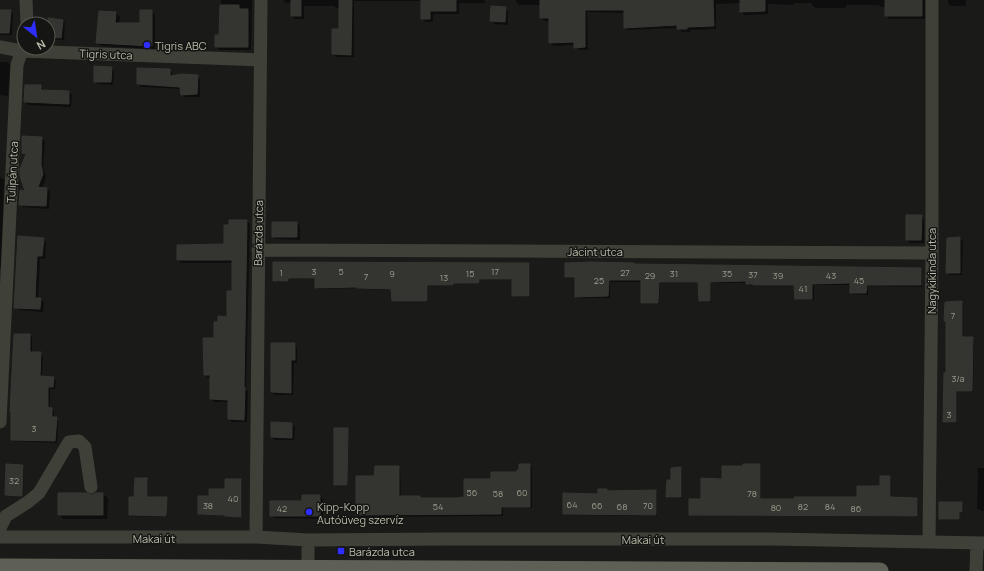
<svg xmlns="http://www.w3.org/2000/svg" width="984" height="571" viewBox="0 0 984 571" font-family="Manrope,sans-serif">
<style>
.shadow{fill:#0007}
.building{fill:#343530;stroke:#363732}
.lines{fill:none;stroke-linecap:round;stroke-linejoin:round}
.minor{stroke:#3f4139;stroke-width:13}
.major{stroke:#5f6055;stroke-width:17}
.poi-dot{fill:#2d2eff;stroke:#151613;stroke-width:1.5}
.labels{text-anchor:middle;dominant-baseline:central;stroke-width:3;stroke-linejoin:round;paint-order:stroke}
.number-label{font-size:9px;fill:#999a8c}
.poi-label{font-size:11px;fill:#bbbcaa;stroke:#151613;text-anchor:start}
.street-label{font-size:11px;fill:#bbbcaa;stroke:#151613}
</style>
<rect width="100%" height="100%" fill="#1a1b19"/>
<path class="shadow" d="M221 0H252L251 50H219L216 46 220 37Z
M283 0H485V3H459V14H433V22H425L422 18V1H354V57H336L333 54 340 30V8H336L334 6H304V19H295L292 16V3H286Z
M516 0H925V19H889L886 15V7H881L878 5H846V8H815L811 3H794V5L768 4V14L744 15 741 11V3L716 4V29L690 30V32H682L678 28 628 30 625 27V13L587 12 588 50H579L575 45 553 46 550 42V21H544L541 17V5H520L516 2Z
M948 0H966V6H951L948 3Z
M505 8 508 11V25L494 24 492 21Z
M0 11H10L13 14 12 35H0Z
M151 11 155 15V49L101 46 97 42 116 13 120 17 119 24H141Z
M44 19 62 20 65 23 64 40 48 39V24H44Z
M0 62H7L10 65 8 96 0 95Z
M111 68 114 71 113 85 98 84 95 82Z
M169 70 172 73V77L197 76 200 79V97H184L182 94V89L141 87 138 84Z
M40 86 43 89V91L69 92 72 95 71 107 28 105 25 102Z
M23 137 42 138 45 141 43 167 46 177 42 189H47L50 191 49 209 23 207 20 205 26 192V156L23 153Z
M0 177 4 180 1 268 0 267Z
M921 216 924 219V243H910L907 240Z
M247 221 250 224 246 390 248 391 247 422H232L229 419V402H214L211 399V378H208L205 374 219 323 228 318 233 292V263H181L178 260 225 245 230 226Z
M297 223 300 226V240L276 239 273 237Z
M960 238 963 241 962 275H950L947 272Z
M43 239 46 242 45 259H40L38 299H41L44 302 43 312 19 310 16 307Z
M274 263 529 264 530 266V297H515L513 296V280H480V284L454 283V286H428V302H394L393 301 392 290 360 289 359 288 317 289 316 287V279H289V282H275L274 281Z
M921 269 922 270V287L868 286V295L853 294 851 293V285H814V300H797L796 299 795 286H755L749 285 747 283H711V302H701L700 301 699 283H660L659 304H643L642 302V282H610V298H578L576 296V278H568L566 277Z
M961 302 963 304V338H972L974 340 973 392H957V423H945L944 422 946 374V303Z
M15 335H30L32 338V353H40L43 356 42 377 54 378 56 380 55 389H50V408L54 411V418H56L58 421 57 443 15 441 12 439V414L10 412Z
M294 344 297 347V363H294L293 395H275L272 392Z
M272 423 292 424 295 427 294 440H275L272 437Z
M347 429 348 431V486H336L335 484Z
M530 465 532 467V508H503V516L359 517 357 515 375 477 398 467 400 469 401 497H419L422 499 466 498 492 480 518 474Z
M759 465 761 466V500L858 498 881 487 889 477 891 478V498L917 499 918 500V517L691 515 690 514 702 500 723 480Z
M23 466 24 467 23 496 7 495 6 494Z
M681 468 682 470V498H668L667 497 672 481Z
M978 468H984V511L977 509Z
M147 479 148 480V498H166L167 499V517L131 516 130 515V498H135Z
M241 480 242 481V517H227L226 515H200L199 514 210 497 226 490Z
M607 490 608 492 656 491 657 492V516L565 515 564 514V494L599 495Z
M103 494 108 498 107 519H63L59 514 92 496Z
M320 496 323 499V519L275 518 271 515Z
M940 503H962L963 504V513H960L959 520H941L940 519Z"/>
<path class="building" d="M291 0H301V16H291Z
M339 0H352L351 55 332 54V29H339Z
M421 0H456V11H430V19H421Z
M540 0H713L714 26 687 27V29H677V25L624 28V10H585V47L574 48V42L549 43V18H540Z
M740 0H765V11L740 12Z
M885 0H922V16H885Z
M220 5H239V9H248V47H215V35H219Z
M491 6 506 7 505 22 490 21Z
M0 10H11L9 33H0Z
M140 10H152V46L96 43 99 11 116 12 115 23H140Z
M48 18 63 20 61 38 48 37Z
M94 66 112 67 111 82H94Z
M137 68 170 69V76L182 74 198 75 197 94 181 95 180 87 137 84Z
M25 85H41V90L69 91V104L24 102Z
M22 136 42 137 41 164 43 174 38 187 47 188 46 206 19 205 20 190 25 191 20 176V169L26 154 22 153Z
M906 215H922L921 240H906Z
M229 220H247L244 387H245L244 420 228 419V400L210 399V375H204L203 338H214V322H218V316L227 317V291H232V260H177V245L224 244V225H229Z
M272 222H297V237H272Z
M18 236 44 238 42 256H37L35 298H41L40 309 14 308Z
M960 237V273H946L947 238Z
M273 262 529 263V296H512V279H479V283H453V285H427V301H392L391 289 357 288V287L315 288V278H288V281H273Z
M591 262 634 263V264L921 268V285H867L866 293H850V283L812 284V299H795L794 285H753V284H746V281L710 282V301H699L698 282H659L658 303H641V280H609L608 296 575 297V277H565V263Z
M962 301V337H973L972 391H956V422H943L944 373H946V321H944L945 302Z
M14 334H30V352H41L40 376 54 377 53 387H48V407L52 408V417H57L55 441 11 440V412H10Z
M271 343H295V360H291V393L271 392Z
M271 422 292 423V438L271 437Z
M334 428H348L347 485H334Z
M6 464 23 465 22 496 5 495Z
M519 464H530V507H501V514L356 515V476H374L375 466H399V496H420V498H457L464 497V479H491V472H517V470H519Z
M743 464H760V499H795L794 497H857V486H880V476H890V497L917 498V516L689 515V499H701V478L722 479V466H743Z
M681 467V497H666L667 480H671V468Z
M135 478H147V497H167L166 516 129 515V497H134Z
M225 479H241V517L225 516V515L198 514V496H209V489H225Z
M598 489H607V491L656 490V515L563 514V493L598 494Z
M58 493H86L92 495 96 493H103V515H58Z
M302 495H320V516H270V501H302Z
M939 502H962V512H959V519H939Z"/>
<g class="lines">
<path class="minor" d="M26 0 27 24
M0 47 21 51 260 60
M258 250 932 253
M0 422 17 65 24 43
M0 528 6 516 28 502 39 493 69 442 79 441 85 447 91 487
M0 537H256L308 540 445 539H771L984 543
M256 537 261 0
M929 541 932 253V0
M308 567V540
M976 571 977 543"/>
<path class="major" d="M0 567 880 571"/>
</g>
<g class="poi-dot">
<circle cx="147" cy="45" r="4"/>
<circle cx="309" cy="512" r="4"/>
<rect x="337" y="547" width="8" height="8" rx="2"/>
</g>
<g class="labels">
<g class="number-label">
<text x="314" y="271">3</text>
<text x="341" y="271">5</text>
<text x="495" y="271">17</text>
<text x="281" y="272">1</text>
<text x="625" y="272">27</text>
<text x="392" y="273">9</text>
<text x="470" y="273">15</text>
<text x="674" y="273">31</text>
<text x="727" y="273">35</text>
<text x="753" y="274">37</text>
<text x="650" y="275">29</text>
<text x="778" y="275">39</text>
<text x="831" y="275">43</text>
<text x="366" y="276">7</text>
<text x="444" y="277">13</text>
<text x="599" y="280">25</text>
<text x="859" y="280">45</text>
<text x="803" y="288">41</text>
<text x="953" y="315">7</text>
<text x="958" y="378">3/a</text>
<text x="949" y="414">3</text>
<text x="34" y="428">3</text>
<text x="14" y="480">32</text>
<text x="472" y="492">56</text>
<text x="522" y="492">60</text>
<text x="498" y="493">58</text>
<text x="752" y="493">78</text>
<text x="233" y="498">40</text>
<text x="572" y="504">64</text>
<text x="208" y="505">38</text>
<text x="597" y="505">66</text>
<text x="648" y="505">70</text>
<text x="438" y="506">54</text>
<text x="622" y="506">68</text>
<text x="803" y="506">82</text>
<text x="830" y="506">84</text>
<text x="776" y="507">80</text>
<text x="282" y="508">42</text>
<text x="856" y="508">86</text>
</g>
<g class="poi-label">
<text x="155" y="45">Tigris ABC</text>
<text x="317" y="506">Kipp-Kopp<tspan x="317" dy="13">Autóüveg szervíz</tspan></text>
<text x="349" y="551">Barázda utca</text>
</g>
<g class="street-label">
<text transform="translate(106 54) rotate(2)">Tigris utca</text>
<text transform="translate(12 172) rotate(-87)">Tulipán utca</text>
<text transform="translate(258 233) rotate(-89)">Barázda utca</text>
<text x="595" y="251">Jácint utca</text>
<text transform="translate(931 271) rotate(-90)">Nagykikinda utca</text>
<text x="154" y="538">Makai út</text>
<text x="643" y="539">Makai út</text>
</g>
</g>
<g transform="translate(36 36) rotate(150)"><circle r="19" fill="#151613" stroke="#57584f"/>
<path d="M0-3L7 15L0 10L-7 15Z" fill="#2d2eff"/>
<text y="-6" font-size="11" font-weight="bold" text-anchor="middle" fill="#bbbcaa">N</text>
</g>
</svg>
